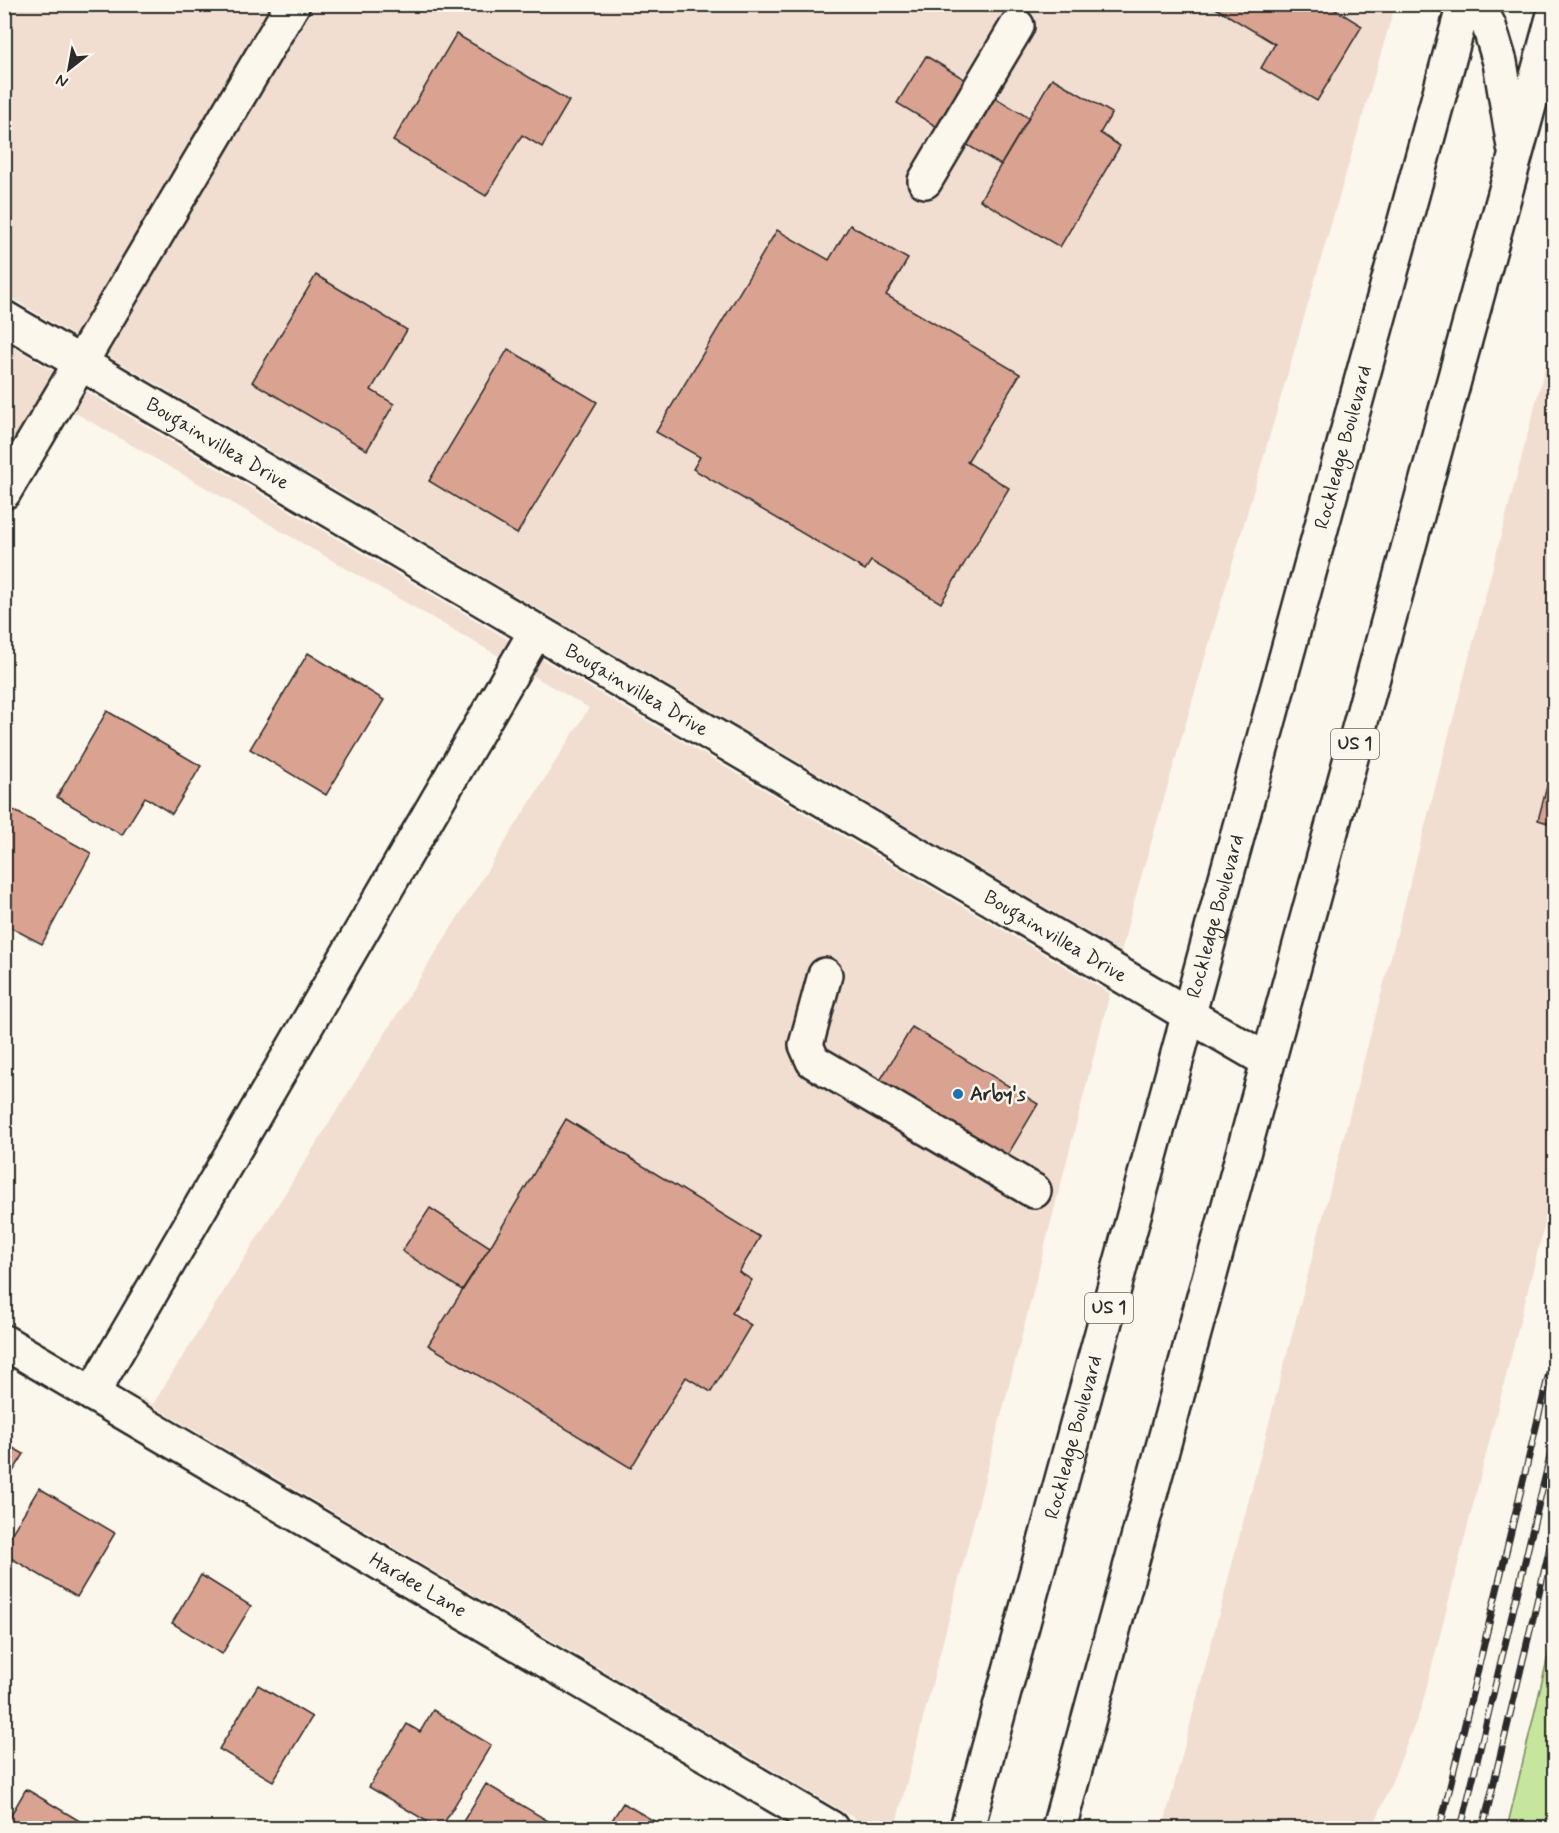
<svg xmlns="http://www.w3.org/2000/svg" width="1559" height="1833" viewBox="0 0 1559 1833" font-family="Mynerve,sans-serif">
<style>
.built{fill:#f1ded1}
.green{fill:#c6e59d;stroke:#788864;stroke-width:1.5}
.building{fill:#daa391;stroke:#2b2b2b;stroke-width:1.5}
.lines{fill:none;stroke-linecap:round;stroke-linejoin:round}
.minor-casing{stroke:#2b2b2b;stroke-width:38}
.major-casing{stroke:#2b2b2b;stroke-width:38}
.minor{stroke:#fbf7ec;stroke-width:33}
.major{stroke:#fbf7ec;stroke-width:33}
.rail-casing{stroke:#2b2b2b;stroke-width:7}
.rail{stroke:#fbf7ec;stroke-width:4.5;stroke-dasharray:14;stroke-linecap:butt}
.poi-dot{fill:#1f6fb2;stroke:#fbf7ec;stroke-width:2}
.labels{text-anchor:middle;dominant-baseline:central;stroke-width:5;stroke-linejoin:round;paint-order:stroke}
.shield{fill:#fbf7ec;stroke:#696865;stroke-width:1.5}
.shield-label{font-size:18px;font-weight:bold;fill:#2b2b2b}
.street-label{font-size:20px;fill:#2b2b2b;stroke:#fbf7ec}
.poi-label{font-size:20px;font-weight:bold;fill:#2b2b2b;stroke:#fbf7ec;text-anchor:start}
</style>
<rect width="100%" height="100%" fill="#fbf7ec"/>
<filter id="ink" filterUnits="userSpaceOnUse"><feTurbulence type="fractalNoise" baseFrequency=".0167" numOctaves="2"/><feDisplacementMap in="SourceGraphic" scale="12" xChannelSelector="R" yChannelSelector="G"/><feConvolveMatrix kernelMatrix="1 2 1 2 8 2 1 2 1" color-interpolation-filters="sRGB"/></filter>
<g filter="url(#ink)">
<path class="built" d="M5 4 272 5 76 337 5 294Z
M314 5H1395L1133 905 1121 952 107 355Z
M1554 333V1188L1421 1709 1373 1828H1163Z
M5 342 55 372 5 457Z
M86 391 1110 993 895 1828H871L124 1389 153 1404 589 708 74 412Z"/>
<path class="green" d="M1554 1631V1828H1507Z"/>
<path class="building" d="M1216 4H1326L1362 26 1317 101 1261 68 1275 44 1214 7Z
M456 34 569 101 542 147 522 135 486 196 393 141Z
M926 56 1029 118 1001 165 897 103Z
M1052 78 1112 113 1100 133 1120 146 1060 247 980 200Z
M850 225 908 259 886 295 1020 374 967 462 1009 488 941 603 871 561 865 570 693 469 700 457 656 432 777 230 829 260Z
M316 275 407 330 371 390 394 404 367 450 252 382Z
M508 349 597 402 517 534 429 481Z
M308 653 384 700 326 795 250 749Z
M107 711 201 766 172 814 145 797 122 835 57 797Z
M1554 760V825L1538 820Z
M4 805 91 853 42 944 4 924Z
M912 1027 1038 1104 1004 1161 878 1084Z
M566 1119 760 1237 739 1272 752 1280 732 1313 751 1325 711 1392 686 1377 631 1468 428 1345 490 1247Z
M430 1208 490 1247 462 1290 402 1251Z
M4 1443 24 1454 4 1486Z
M39 1488 115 1533 77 1597 4 1554V1546Z
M201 1575 251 1606 222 1654 172 1623Z
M258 1685 312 1717 273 1781 219 1749Z
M433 1710 491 1745 441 1828H438L369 1787 407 1724 420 1732Z
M486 1784 560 1828H459Z
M26 1789 83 1823 79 1828H10L5 1825Z
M623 1803 666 1828H607Z"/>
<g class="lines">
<defs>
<g id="minor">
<path d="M925 181 1017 26"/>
<path id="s1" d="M4 318 1189 1015 1268 1061"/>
<path d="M4 492 293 4"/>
<path d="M825 975 806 1045 813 1061 1034 1191"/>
<path id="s2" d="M4 1342 831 1828"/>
<path d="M92 1394 536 631"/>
</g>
<g id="major">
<path d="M1477 4 1489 26 1500 62 1514 147"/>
<path id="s3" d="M967 1828 1464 4"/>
<path d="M1059 1828 1554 14"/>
</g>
</defs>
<use href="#minor" class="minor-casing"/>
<use href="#major" class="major-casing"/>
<use href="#minor" class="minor"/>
<use href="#major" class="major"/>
<defs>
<path id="rail" d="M1440 1828 1554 1352
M1461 1828 1554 1440
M1483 1828 1554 1530"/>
</defs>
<use href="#rail" class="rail-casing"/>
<use href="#rail" class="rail"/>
</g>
</g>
<circle class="poi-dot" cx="958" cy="1094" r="6"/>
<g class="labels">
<g class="shield">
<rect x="1331" y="729" width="48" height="30" rx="4.5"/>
<rect x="1085" y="1293" width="48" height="30" rx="4.5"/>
</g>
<g class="shield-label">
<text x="1355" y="744">US 1</text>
<text x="1109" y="1308">US 1</text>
</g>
<g class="street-label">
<text stroke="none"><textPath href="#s1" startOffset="248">Bougainvillea Drive</textPath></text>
<text stroke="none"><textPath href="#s3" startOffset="1431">Rockledge Boulevard</textPath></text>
<text stroke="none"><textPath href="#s1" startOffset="734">Bougainvillea Drive</textPath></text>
<text stroke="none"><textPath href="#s3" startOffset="945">Rockledge Boulevard</textPath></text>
<text stroke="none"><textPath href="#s1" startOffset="1220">Bougainvillea Drive</textPath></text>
<text stroke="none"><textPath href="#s3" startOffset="405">Rockledge Boulevard</textPath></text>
<text stroke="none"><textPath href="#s2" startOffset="480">Hardee Lane</textPath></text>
</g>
<g class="poi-label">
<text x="970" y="1094">Arby's</text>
</g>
</g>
<rect width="1559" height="1833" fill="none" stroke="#fbf7ec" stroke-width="24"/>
<rect x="12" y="12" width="1535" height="1809" fill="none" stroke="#2b2b2b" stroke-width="2" filter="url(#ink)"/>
<g transform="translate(69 69) rotate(211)" stroke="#fbf7ec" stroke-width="4.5" paint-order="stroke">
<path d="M0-4.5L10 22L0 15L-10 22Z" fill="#2b2b2b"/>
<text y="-9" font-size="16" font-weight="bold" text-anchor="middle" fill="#2b2b2b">N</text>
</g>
</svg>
